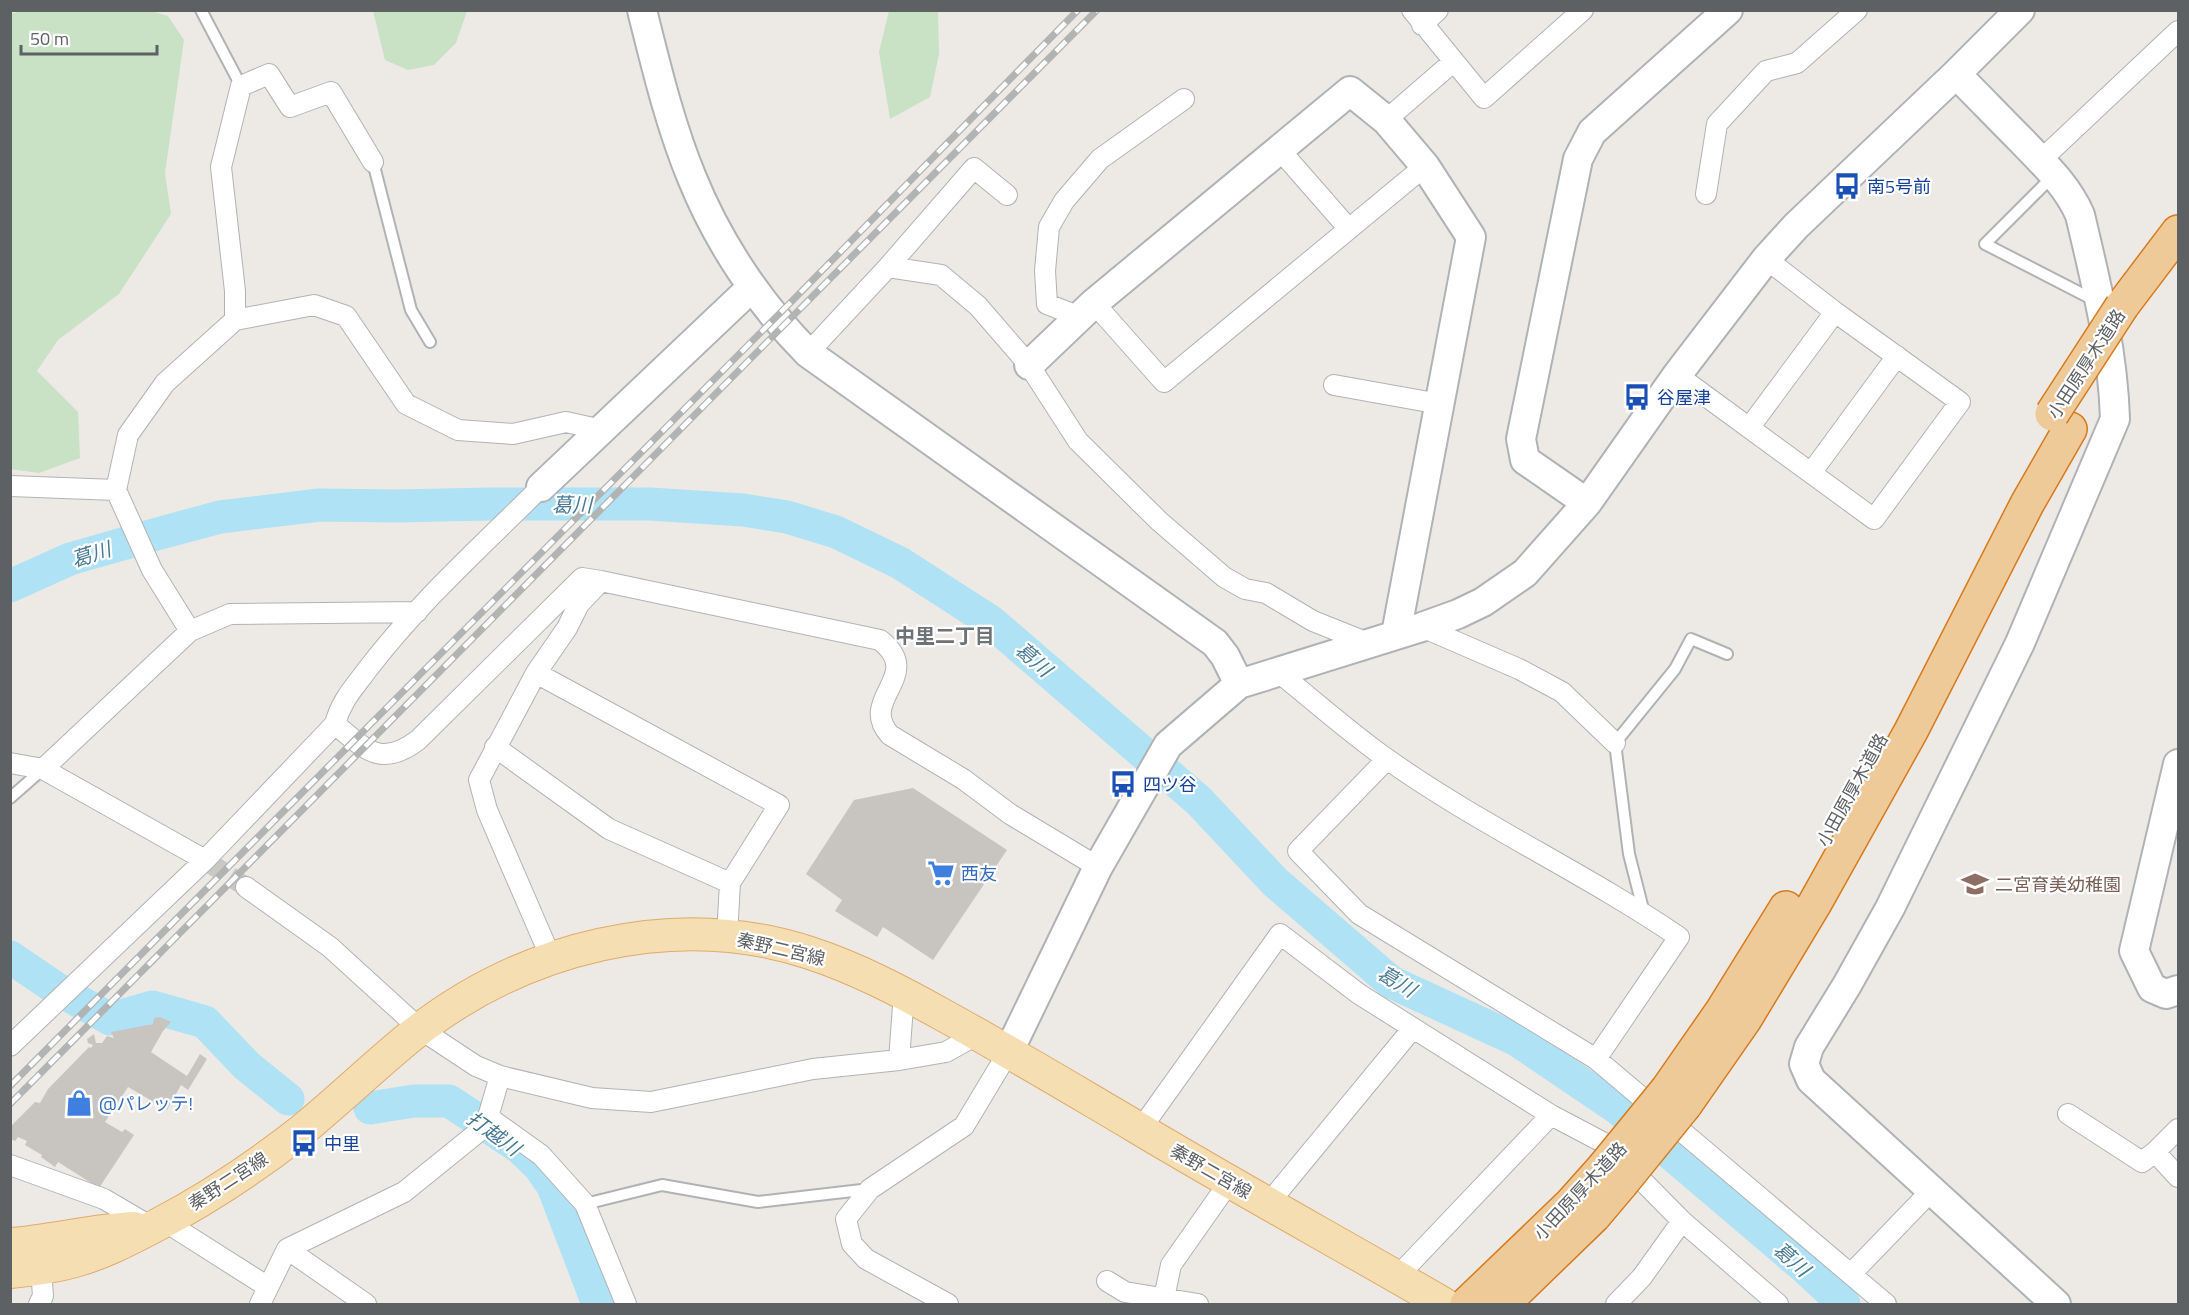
<svg xmlns="http://www.w3.org/2000/svg" width="2189" height="1315" viewBox="0 0 2189 1315" font-family="'Titillium Web','Noto Sans JP',sans-serif">
<style>
.green{fill:#c9e1c4}
.lines{fill:none;stroke-linecap:round;stroke-linejoin:round}
.river{stroke:#aee2f4;stroke-width:33}
.building{fill:#c8c5c1}
.street-tunnel{stroke:#c9c8c4;stroke-width:20;stroke-dasharray:20 10;stroke-linecap:butt}
.lane-casing{stroke:#b0b3b5;stroke-width:14}
.street-casing{stroke:#b0b3b5;stroke-width:22}
.secondary-casing{stroke:#afb3b6;stroke-width:32}
.primary-casing{stroke:#dfaa6b;stroke-width:34}
.highway-casing{stroke:#d57a1d;stroke-width:36}
.lane{stroke:#fff;stroke-width:10}
.street{stroke:#fff;stroke-width:20}
.secondary{stroke:#fff;stroke-width:28}
.primary{stroke:#f5deb2;stroke-width:32}
.highway{stroke:#efca99;stroke-width:33}
.rail-casing{stroke:#b2b3b3;stroke-width:7}
.rail{stroke:#fff;stroke-width:4.5;stroke-dasharray:14;stroke-linecap:butt}
.highway-bridge-casing{stroke:#d57a1d;stroke-width:36;stroke-linecap:butt}
.highway-bridge{stroke:#efca99;stroke-width:33}
.labels{text-anchor:middle;dominant-baseline:central;stroke-width:4.5;stroke-linejoin:round;paint-order:stroke}
.transit-label{font-size:18px;fill:#164399;stroke:#fff;text-anchor:start}
.street-label{font-size:18px;fill:#5d6163;stroke:#fff}
.shop-label{font-size:18px;fill:#366cbe;stroke:#fff;text-anchor:start}
.education-label{font-size:18px;fill:#785e54;stroke:#fff;text-anchor:start}
.water-label{font-size:20px;font-style:italic;fill:#477a93;stroke:#fff}
.neighbourhood-label{font-size:20px;font-weight:bold;fill:#6e7375;stroke:#fff}
</style>
<rect width="100%" height="100%" fill="#edeae5"/>
<path class="green" d="M21 11H151L168 16 184 40 165 173 171 214 119 294 58 340 37 371 78 412 80 458 39 473 10 469V14Z
M373 11V10L467 11 456 43 434 65 408 70 385 60Z
M889 11H938L939 54 930 97 890 119 879 52Z"/>
<g class="lines">
<path class="river" d="M10 586 70 559 157 534 220 517 320 505 397 506 490 504H650L743 510 787 517 836 532 900 563 990 621 1199 801 1275 882 1391 982 1517 1040 1616 1107 1803 1266 1844 1304
M10 957 54 987 110 1019 152 1007 205 1022 247 1066 288 1099
M370 1108 414 1101H449L519 1147 539 1166 553 1186 598 1304"/>
</g>
<path class="building" d="M913 788 1007 850 933 960 883 927 877 937 835 911 842 900 806 874 854 800Z
M160 1017 171 1022 163 1031 151 1052 187 1076 200 1054 207 1059 188 1090 181 1085 167 1110 128 1087 105 1122 122 1132 125 1129 134 1135 99 1188 58 1162 55 1167 41 1157 42 1155 25 1145 27 1141 18 1137 15 1141 10 1139V1127L35 1102 40 1103 48 1089 89 1047 91 1048 93 1045 88 1043 87 1039 94 1034 96 1043H102L107 1036 114 1038 111 1032 153 1024 154 1018Z"/>
<g class="lines">
<path class="street-tunnel" d="M205 860 246 887"/>
<defs>
<path id="lane" d="M201 10 241 86
M373 162 411 310 430 342
M2054 175 1985 244 2096 301
M10 798 43 769
M1644 913 1629 854 1615 743 1675 669 1691 639 1727 654
M585 1204 662 1185 758 1202 870 1189"/>
<path id="street" d="M1412 10 1484 98 1583 10
M1422 25 1438 10
M1386 120 1453 62
M1279 149 1349 229
M2041 160 2178 31
M1706 194 1717 124 1766 71 1797 63 1857 10
M888 267 941 275 978 306 1029 365 1078 441 1159 521 1224 577 1245 589 1266 593 1313 621 1368 643
M1094 303 1164 382 1425 166
M1080 317 1047 304 1045 271 1049 227 1064 201 1100 159 1184 99
M235 320V291L221 167 241 86 269 74 290 107 331 92 373 162
M808 353 888 267 974 168 1007 195
M1677 375 1874 519 1960 402 1835 312 1766 259
M1334 385 1440 404
M1749 428 1835 312
M1811 473 1897 356
M10 486 116 490
M1422 627 1519 669 1562 692 1615 743
M190 631 152 570 116 490 128 435 165 383 235 320 314 305 346 316 406 404 458 430 513 434 566 422 602 430
M1277 671C1313 700 1349 732 1387 759 1480 825 1585 873 1679 937L1596 1059
M536 673 779 805 730 883 727 936
M335 724C366 750 381 768 418 740L582 578 601 581
M495 747 609 829 730 883
M1387 759 1298 851 1359 914 1596 1059 1886 1304
M10 763 43 769 205 860 335 724C341 701 353 689 367 670 418 603 482 546 541 487
M43 769 190 631 230 614 417 612
M246 887 330 947 420 1029 476 1066 500 1076 592 1098 651 1102 813 1069 899 1060 946 1052 978 1034
M551 958 487 810 479 780 536 673 567 628 579 604 601 581 880 640C926 676 857 699 890 735L963 779 1010 814 1098 867
M10 1046 205 860
M899 1060 904 993
M2068 1114 2142 1162 2155 1152 2178 1129
M1551 1115 1606 1144 1682 1221 1778 1304
M488 1117 541 1155 585 1204 626 1304
M1140 1130 1280 934 1359 994 1551 1115 1397 1277
M2155 1152 2178 1177
M10 1165 104 1199 150 1226
M1268 1204 1413 1028
M164 1221 268 1287
M287 1249 366 1304
M1851 1274 1931 1191
M1107 1281 1125 1292 1198 1304
M1164 1298 1171 1265 1230 1181
M39 1304 43 1296 41 1268
M260 1304 287 1249 404 1192 477 1133 488 1117 500 1076
M948 1304 866 1259 852 1244 846 1219 870 1189 964 1126 1009 1051
M1616 1304 1642 1277 1682 1221"/>
<path id="secondary" d="M642 10C656 66 670 125 692 178 718 242 759 304 808 353L1215 643 1225 656 1239 684
M1956 74C1978 96 1999 118 2021 140 2043 163 2067 185 2080 215 2096 283 2113 350 2115 419L2020 643 1890 908 1847 985 1809 1047 1804 1064 1811 1080 2056 1304
M1029 365 1094 303 1350 91 1386 120 1425 166 1471 237 1396 634
M541 487 752 287
M1587 503 1525 460 1521 439 1578 159 1592 132 1728 10
M2178 764 2134 951 2152 988 2166 994 2178 990
M1009 1051 1098 867 1168 745 1239 684 1422 627 1458 614 1483 602 1525 573 1587 503 1677 375 1766 259 1796 226 1956 74 2020 10"/>
<path id="primary" d="M10 1244C52 1241 92 1230 134 1228
M10 1272C32 1270 54 1267 75 1261 104 1253 130 1239 157 1225 207 1199 255 1167 300 1132 338 1101 373 1067 411 1036 521 948 673 908 810 953 856 968 900 991 943 1015 1007 1050 1070 1088 1133 1125 1236 1187 1341 1244 1444 1304"/>
<path id="highway" d="M2122 306 2178 232
M1667 1090 1722 1011 1786 908
M1685 1105 1745 1019 1815 903 1911 731 2027 504 2070 429
M1467 1304 1571 1204 1604 1167
M1503 1304 1594 1216 1621 1184"/>
</defs>
<use href="#lane" class="lane-casing"/>
<use href="#street" class="street-casing"/>
<use href="#secondary" class="secondary-casing"/>
<use href="#primary" class="primary-casing"/>
<use href="#highway" class="highway-casing"/>
<use href="#lane" class="lane"/>
<use href="#street" class="street"/>
<use href="#secondary" class="secondary"/>
<use href="#primary" class="primary"/>
<use href="#highway" class="highway"/>
<defs>
<path id="rail" d="M10 1086 796 297 1078 10
M10 1104 1097 10"/>
</defs>
<use href="#rail" class="rail-casing"/>
<use href="#rail" class="rail"/>
<defs>
<path id="highway-bridge" d="M2052 414 2122 306
M1604 1167 1667 1090
M1621 1184 1685 1105"/>
</defs>
<use href="#highway-bridge" class="highway-bridge-casing"/>
<use href="#highway-bridge" class="highway-bridge"/>
</g>
<defs>
<symbol id="bus-bare" viewBox="-9 -9 18 18"><path d="M-5-6H5V4H4V6H2V4H-2V6H-4V4H-5ZM-3.5-4V0h7V-4ZM-3.5 1.2v1.5H-2V1.2ZM2 1.2v1.5H3.5V1.2Z" fill="#1a4fb4" stroke="#fff" stroke-width="2.5" paint-order="stroke"/></symbol>
<symbol id="supermarket-bare" viewBox="-9 -9 18 18"><path d="M-6-5.5h2.5l.6 2H6L4.5 2H-2.5L-4.4-4H-6ZM-1.5 3.2a1.3 1.3 0 1 0 .1 0ZM3 3.2a1.3 1.3 0 1 0 .1 0Z" fill="#3f7fe0" stroke="#fff" stroke-width="2.5" paint-order="stroke"/></symbol>
<symbol id="school-bare" viewBox="-9 -9 18 18"><path d="M0-5L7-2L0 1L-7-2ZM-4 1L0 2.5L4 1V4Q0 6-4 4Z" fill="#8d6e63" stroke="#fff" stroke-width="2.5" paint-order="stroke"/></symbol>
<symbol id="shop-bare" viewBox="-9 -9 18 18"><path d="M-5-2.5h2.3a2.7 3.5 0 0 1 5.4 0H5L5.5 6h-11ZM-1.5-2.5h3a1.5 2.3 0 0 0-3 0Z" fill="#3f7fe0" stroke="#fff" stroke-width="2.5" paint-order="stroke"/></symbol>
</defs>
<g fill-rule="evenodd">
<use href="#bus-bare" x="1828" y="167" width="38" height="38"/>
<use href="#bus-bare" x="1618" y="378" width="38" height="38"/>
<use href="#bus-bare" x="1104" y="765" width="38" height="38"/>
<use href="#supermarket-bare" x="922" y="854" width="38" height="38"/>
<use href="#school-bare" x="1956" y="865" width="38" height="38"/>
<use href="#shop-bare" x="60" y="1084" width="38" height="38"/>
<use href="#bus-bare" x="285" y="1124" width="38" height="38"/>
</g>
<g class="labels">
<g class="transit-label">
<text x="1867" y="186">南5号前</text>
<text x="1657" y="397">谷屋津</text>
<text x="1143" y="784">四ツ谷</text>
<text x="324" y="1143">中里</text>
</g>
<g class="street-label">
<text transform="translate(2086 364) rotate(-57)">小田原厚木道路</text>
<text transform="translate(1852 790) rotate(-61)">小田原厚木道路</text>
<text transform="translate(781 949) rotate(13)">秦野二宮線</text>
<text transform="translate(1211 1171) rotate(30)">秦野二宮線</text>
<text transform="translate(228 1181) rotate(-33)">秦野二宮線</text>
<text transform="translate(1580 1191) rotate(-47)">小田原厚木道路</text>
</g>
<g class="shop-label">
<text x="961" y="873">西友</text>
<text x="99" y="1103">@パレッテ!</text>
</g>
<g class="education-label">
<text x="1995" y="884">二宮育美幼稚園</text>
</g>
<g class="water-label">
<text x="572" y="504">葛川</text>
<text transform="translate(91 554) rotate(-18)">葛川</text>
<text transform="translate(1034 659) rotate(41)">葛川</text>
<text transform="translate(1397 981) rotate(31)">葛川</text>
<text transform="translate(494 1133) rotate(36)">打越川</text>
<text transform="translate(1792 1259) rotate(41)">葛川</text>
</g>
<g class="neighbourhood-label">
<text x="945" y="635">中里二丁目</text>
</g>
</g>
<rect width="2189" height="1315" fill="none" stroke="#5d6163" stroke-width="24"/>
<path d="M21 45v9h136v-9" fill="none" stroke="#5d6163" stroke-width="3"/>
<text x="30" y="45" font-size="18" fill="#5d6163" stroke="#ffffff" stroke-width="4.5" paint-order="stroke">50 m</text>
</svg>
